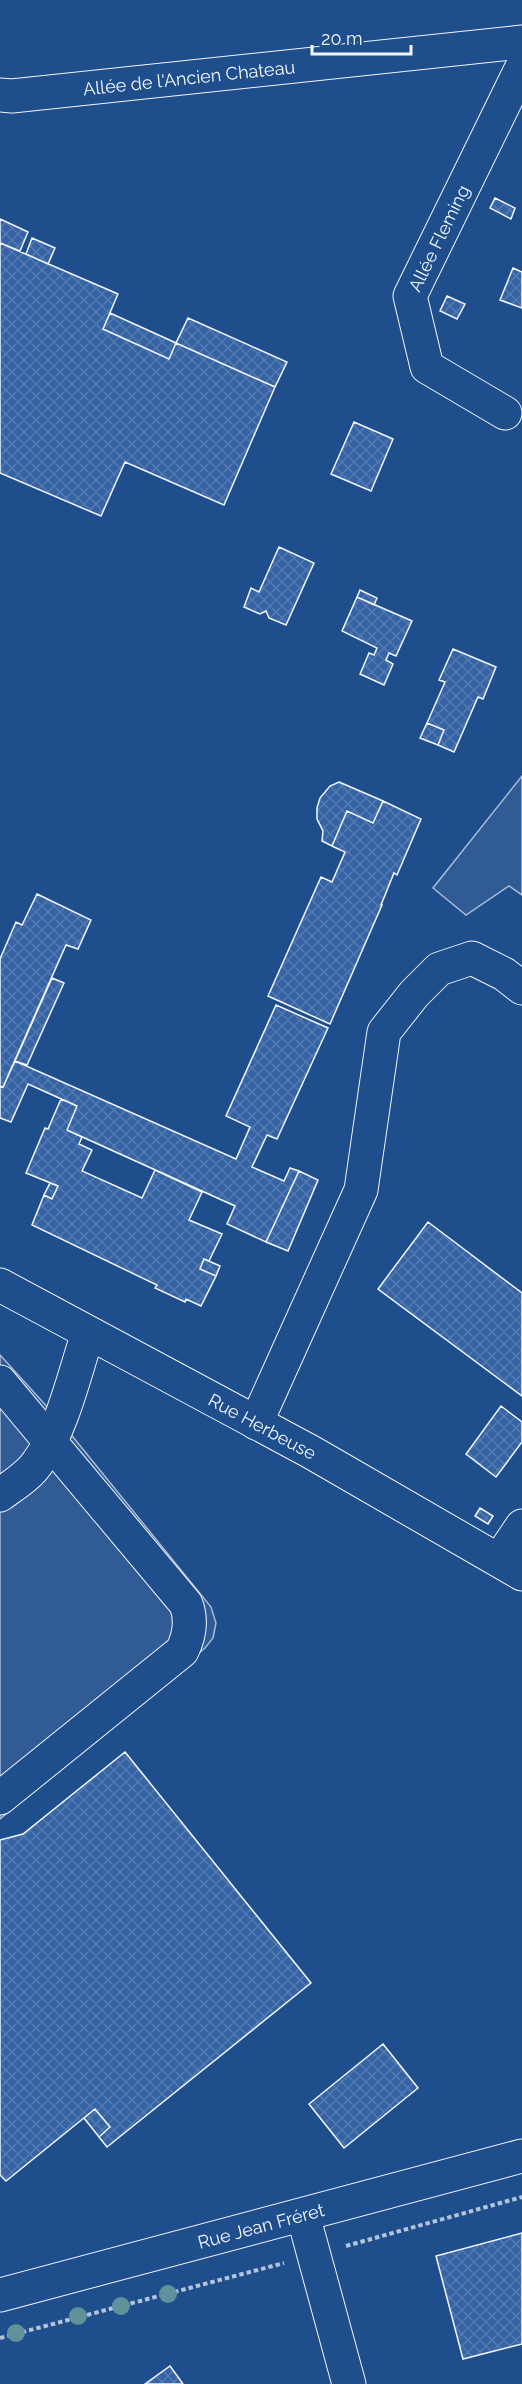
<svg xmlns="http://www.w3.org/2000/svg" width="522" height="2384" viewBox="0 0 522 2384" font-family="Raleway,sans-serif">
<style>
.parking{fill:#305b95;stroke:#a8bbd7;stroke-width:1.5}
.building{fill:url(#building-cross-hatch);stroke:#f2f6ff;stroke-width:1.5}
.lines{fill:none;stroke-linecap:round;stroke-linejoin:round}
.minor-casing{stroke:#f2f6ff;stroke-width:35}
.path{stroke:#b3c4dc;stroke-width:4;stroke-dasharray:4.5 3;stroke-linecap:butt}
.minor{stroke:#1f4e8c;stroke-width:33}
.tree{fill:#61919a}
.labels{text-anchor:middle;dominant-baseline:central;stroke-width:4.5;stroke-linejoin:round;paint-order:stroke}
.street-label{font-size:18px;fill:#f2f6ff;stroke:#1f4e8c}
</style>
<defs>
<pattern id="building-cross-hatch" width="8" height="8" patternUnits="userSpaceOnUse" patternTransform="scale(1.5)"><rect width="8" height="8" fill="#3563a3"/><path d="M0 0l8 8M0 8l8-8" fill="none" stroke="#537ab1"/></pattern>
</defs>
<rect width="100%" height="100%" fill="#1f4e8c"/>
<path class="parking" d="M522 776V895L509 886 466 915 433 888Z
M0 1355 60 1421 211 1607 216 1623 213 1638 205 1648 0 1819Z"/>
<path class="building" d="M495 198 515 208 511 219 490 208Z
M0 219 28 232 20 251 0 243Z
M32 238 55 248 48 264 26 254Z
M0 243 118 294 103 329 169 359 176 343 275 387 224 505 125 462 101 516 0 473Z
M513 268 522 272V308L500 300Z
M447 296 465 304 457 319 440 311Z
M110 313 176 343 169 359 103 329Z
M188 318 287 362 275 387 176 343Z
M354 422 393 439 371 491 331 474Z
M279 547 314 563 286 625 269 618 266 611 260 614 244 607 251 588 259 592Z
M360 590 377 598 374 605 357 597Z
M357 597 412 621 396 656 389 653 386 660 393 664 384 685 360 674 369 653 374 655 377 648 342 631Z
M453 649 496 667 483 699 478 697 454 752 438 745 444 730 427 723 445 682 439 680Z
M427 723 444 730 438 745 420 738Z
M339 782 383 801 373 823 347 811 332 846 322 841 323 831 317 819V808L320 798 330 786Z
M383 801 421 819 397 875 394 873 381 905H382L330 1024 268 996 321 877 332 882 345 852 332 846 347 811 373 823Z
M37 894 91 920 78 949 66 945 3 1087 0 1086V959L16 922 22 925Z
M52 978 64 983 27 1065 15 1061Z
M276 1005 328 1028 277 1139 267 1135 252 1167 284 1181 290 1168 299 1171 266 1242 227 1224 235 1206 67 1130 77 1106 28 1084 11 1122 0 1118V1086L3 1087 15 1061 236 1159 250 1127 226 1116Z
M61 1099 77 1106 67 1130 82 1137 79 1144 92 1150 82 1171 142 1198 155 1170 202 1192 189 1220 222 1234 209 1261 204 1259 200 1269 216 1276 201 1306 186 1299 185 1302 155 1288 157 1285 32 1225 44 1195 52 1199 58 1186 26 1173 45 1128 48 1129Z
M299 1171 318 1180 288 1251 266 1242Z
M50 1183 58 1186 52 1199 44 1195Z
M428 1222 522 1293V1396L378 1289Z
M204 1259 220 1266 216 1276 200 1269Z
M501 1406 522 1422V1442L496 1477 466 1454Z
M480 1508 493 1516 488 1524 475 1516Z
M125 1752 311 1983 107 2147 99 2137 110 2127 95 2109 6 2181 0 2175V1840L23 1834Z
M383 2044 418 2088 344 2148 309 2104Z
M95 2109 110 2127 99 2137 84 2118Z
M522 2233V2344L463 2359 436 2256Z
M170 2366 183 2384H145Z"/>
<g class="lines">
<defs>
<g id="minor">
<path id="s1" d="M0 95 12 96 522 42"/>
<path id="s2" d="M505 413 427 367 410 296 522 67"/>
<path id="s3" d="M0 1285 311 1452 522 1574"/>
<path d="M0 1382 186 1604C192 1620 190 1635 182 1651L0 1798"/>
<path d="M256 1423 361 1190 384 1032 414 994 439 969 472 958 504 974 522 988"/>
<path d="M0 1495C13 1485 29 1476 38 1462 62 1430 75 1372 88 1333"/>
<path d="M499 1560 522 1526"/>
<path d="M303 2215 349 2384"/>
<path id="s4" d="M0 2295 522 2156"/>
</g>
</defs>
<use href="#minor" class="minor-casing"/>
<path class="path" d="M346 2246 522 2197
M0 2338 284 2263"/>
<use href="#minor" class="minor"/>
</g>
<g class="tree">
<circle cx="168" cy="2294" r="9"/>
<circle cx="121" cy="2306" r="9"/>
<circle cx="78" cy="2316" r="9"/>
<circle cx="16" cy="2333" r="9"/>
</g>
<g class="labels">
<g class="street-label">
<text stroke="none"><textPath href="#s1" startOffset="190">Allée de l'Ancien Chateau</textPath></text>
<text stroke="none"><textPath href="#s2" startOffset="228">Allée Fleming</textPath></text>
<text stroke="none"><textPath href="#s3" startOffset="298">Rue Herbeuse</textPath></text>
<text stroke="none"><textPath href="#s4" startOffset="270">Rue Jean Fréret</textPath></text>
</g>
</g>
<path d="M312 45v9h99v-9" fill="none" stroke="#f2f6ff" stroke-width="3"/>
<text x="321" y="45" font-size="18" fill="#f2f6ff" stroke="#1f4e8c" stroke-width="4.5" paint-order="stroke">20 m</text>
</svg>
